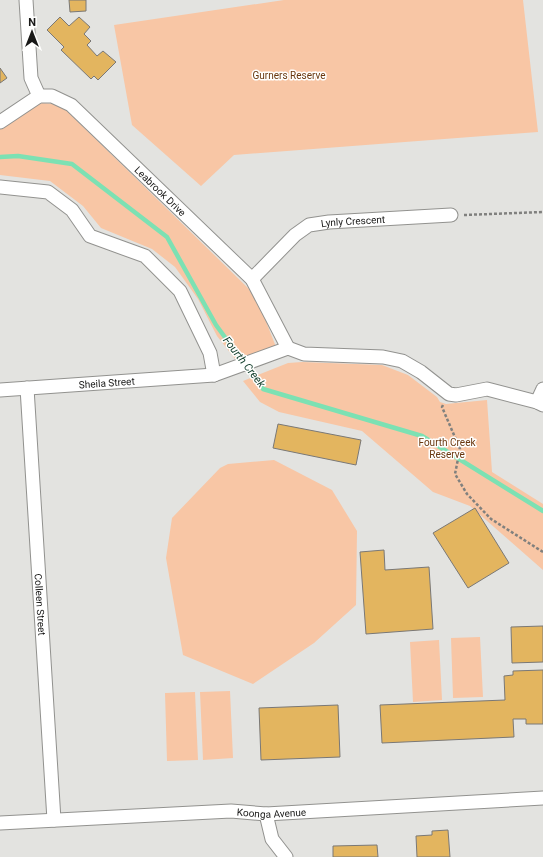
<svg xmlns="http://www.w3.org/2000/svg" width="543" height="857" viewBox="0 0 543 857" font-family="Roboto,sans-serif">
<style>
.green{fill:#f8c6a5}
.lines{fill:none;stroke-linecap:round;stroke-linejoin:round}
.stream{stroke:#7ce1b3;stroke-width:4.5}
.building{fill:#e3b55f;stroke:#7a7876}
.minor-casing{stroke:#92928f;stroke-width:15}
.path{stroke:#80807e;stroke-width:2.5;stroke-dasharray:3 2;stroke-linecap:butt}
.minor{stroke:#fff;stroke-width:13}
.labels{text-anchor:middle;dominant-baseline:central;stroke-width:3;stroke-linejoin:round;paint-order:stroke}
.park-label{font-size:10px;fill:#69370e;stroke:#fffffe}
.street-label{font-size:10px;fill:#191918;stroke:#fffffe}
.water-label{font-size:11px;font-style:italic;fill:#164230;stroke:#fffffe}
</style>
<rect width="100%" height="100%" fill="#e3e3e0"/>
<path class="green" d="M284 0H523L538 132 234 155 201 186 132 125 114 25Z
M42 103 57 104 67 111 248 288 260 306 276 347 236 360 217 336 198 299 175 267 152 249 101 228 83 206 50 181 0 175V129C15 120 25 108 42 103Z
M302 362 382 365 408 375 437 397 440 402 446 404 487 400 492 472 543 504V570L470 506 433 492 362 431 279 412 260 402 243 381 288 363Z
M274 460 332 490 357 531 356 605 314 643 253 684 183 655 166 558 172 518 220 468 228 464Z
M480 637 483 697 453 698 451 638Z
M439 640 442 700 413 702 410 642Z
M230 691 233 758 203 760 200 692Z
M195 692 198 760 167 761 165 693Z"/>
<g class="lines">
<path class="stream" d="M0 157 18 156 72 164 167 237 216 325 263 389 422 436 543 511"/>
</g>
<path class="building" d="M69 0H86V11L70 12Z
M60 17 69 26 79 17 90 27 84 34 91 41 87 45 97 56 103 51 116 62 98 80 94 76 91 79 61 50 64 47 47 30Z
M0 68 7 78 0 83Z
M278 424 361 440 356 465 273 448Z
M475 508 509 563 468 588 433 533Z
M384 550 385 570 429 567 433 629 366 634 360 552Z
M543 626V662L512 663 511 627Z
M543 670V724H526V719H513L514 737 382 743 380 705 505 700 504 676 513 675V671Z
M338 705 340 757 261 760 259 708Z
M448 830 450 857H417L416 836 432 835V831Z
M377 845 378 857H333V846Z"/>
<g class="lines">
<defs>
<g id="minor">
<path d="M26 0 31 78 39 96"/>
<path id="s1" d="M0 122 39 96H52L71 105 252 279 288 348"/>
<path d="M0 187 48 192 72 210 90 236 145 256 180 291 210 353 214 375"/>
<path id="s2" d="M252 279 295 235 309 225 329 222 451 215"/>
<path id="s3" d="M27 388 54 820"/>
<path id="s4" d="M0 390 214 375 288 348 304 354 383 357 402 361 421 372 449 394 456 395 487 389 537 402 543 405"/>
<path d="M537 402 543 389"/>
<path d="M266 814 272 839 286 857"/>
<path id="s5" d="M0 823 231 811 266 814 543 798"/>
</g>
</defs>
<use href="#minor" class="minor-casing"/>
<path class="path" d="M464 215 543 212
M443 405 442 407 460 449 455 474 467 494 491 519 543 552"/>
<use href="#minor" class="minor"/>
</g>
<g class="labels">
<g class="park-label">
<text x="289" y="75">Gurners Reserve</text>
<text x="447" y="442">Fourth Creek<tspan x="447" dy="12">Reserve</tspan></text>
</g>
<g class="street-label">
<text stroke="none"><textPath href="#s1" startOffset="205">Leabrook Drive</textPath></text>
<text stroke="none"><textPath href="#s2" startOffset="123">Lynly Crescent</textPath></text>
<text stroke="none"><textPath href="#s4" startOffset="107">Sheila Street</textPath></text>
<text stroke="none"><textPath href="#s3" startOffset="217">Colleen Street</textPath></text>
<text stroke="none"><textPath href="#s5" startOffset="272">Koonga Avenue</textPath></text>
</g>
<g class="water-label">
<text transform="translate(244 362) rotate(52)">Fourth Creek</text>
</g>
</g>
<g transform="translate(32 32)" stroke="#fffffe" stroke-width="3" paint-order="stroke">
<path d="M0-3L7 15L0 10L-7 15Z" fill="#191918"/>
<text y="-6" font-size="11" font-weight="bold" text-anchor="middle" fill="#191918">N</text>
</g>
</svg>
